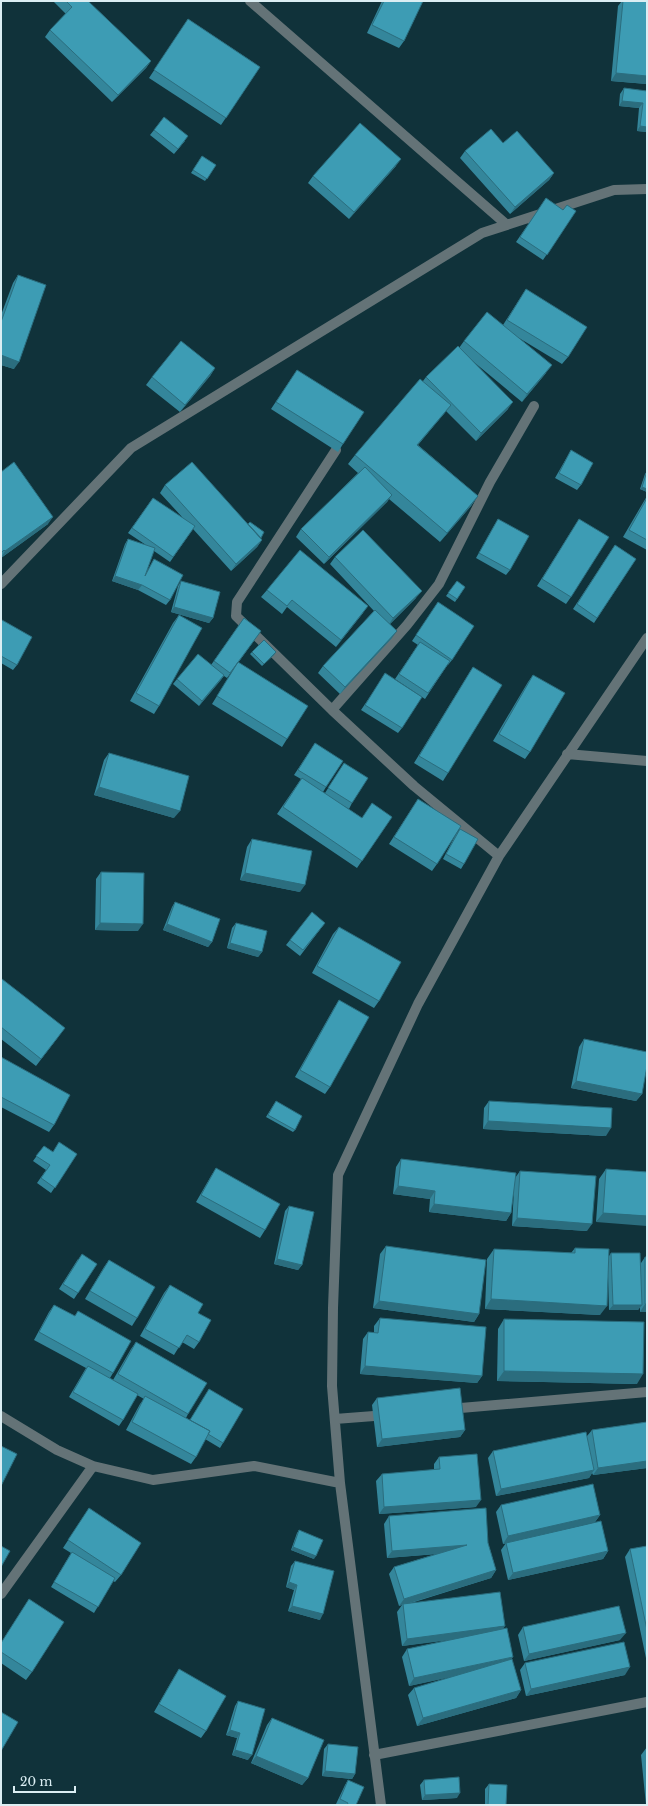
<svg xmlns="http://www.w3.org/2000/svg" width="648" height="1806" viewBox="0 0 648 1806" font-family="'Libre Baskerville',serif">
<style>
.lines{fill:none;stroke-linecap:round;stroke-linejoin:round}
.minor{stroke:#647377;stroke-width:10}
.wall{fill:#34869b}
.shaded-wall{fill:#2b6d7e}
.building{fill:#3d9cb4;stroke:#2b6d7e}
</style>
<rect width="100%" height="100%" fill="#10323a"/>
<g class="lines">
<path class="minor" d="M250 1 507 225
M336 450 237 602 236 616 332 710 414 786 499 856
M1 584 131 448 482 233 614 190 647 189
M332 710 407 625 439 584 490 482 534 406
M567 754 647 761
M449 1409 647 1392
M1 1416 57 1450 93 1466 153 1480 254 1466 340 1483
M335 1419 387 1415
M1 1594 93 1466
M374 1755 647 1702
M381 1805 340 1483 332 1386 333 1308 338 1175 418 1004 499 856 647 638"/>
</g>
<path class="wall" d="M53 1H88L151 61 146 68 112 102 45 37 50 30 66 14Z
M382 1H423L404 41 399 48 367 33Z
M622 1H643L647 84 611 81 618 6Z
M188 19 260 67 221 125 149 78Z
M624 88 647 91V132L637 131 639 108 619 106 620 94Z
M154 130 185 141 174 154 150 135Z
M503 143 554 173 549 180 510 214 460 158 465 151Z
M202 156 216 165 205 181 191 173Z
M396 166 349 219 308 183 313 176Z
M546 198 563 210 576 211 543 260 516 242Z
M18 275 14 369 1 365V315L13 283Z
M526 289 568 357 562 364 514 335 546 373 522 402 469 358 508 409 476 441 446 411 418 445 478 496 471 506 440 542 389 499 387 502 324 564 296 537 301 529 358 473 348 464 355 455 423 381 426 377 459 348 464 341 503 325Z
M215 368 210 376 180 412 146 385 152 377Z
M297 370 343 444 338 452 271 409Z
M571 450 581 485 577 490 555 478Z
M647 471V492L640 489 645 474Z
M1 472 48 524 1 558Z
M165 485 261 538 262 540 257 547 231 571 193 529 170 562 154 551 146 573 154 559 170 600 166 605 138 590 112 581 125 544 128 539 146 545 128 533 153 498 183 518 160 493Z
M647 496V550L623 537Z
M498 519 510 570 506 575 476 558 495 524Z
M579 519 571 597 566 604 537 586Z
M615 545 636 559 594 623 573 609Z
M335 557 416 598 390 624 392 638 340 694 318 673 323 666 374 611 330 564Z
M181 581 213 618 209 623 171 612 178 586Z
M457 581 465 587 455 602 446 596Z
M267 590 363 613 336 647 287 607 282 614 261 597Z
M438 602 452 660 448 665V664L425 699 395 679 418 645 412 641Z
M179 615 159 706 154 714 130 701 173 623Z
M244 618 261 631 227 678 224 676 199 706 173 684 177 679 211 665Z
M1 621 17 665 13 670 1 663Z
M252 652H276L274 655 262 666 250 654Z
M238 662 287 739 282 747 212 704Z
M473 667 448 773 443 781 414 763 468 675Z
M533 675 530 752 525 759 493 741 528 682Z
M382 679 402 728 398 733 361 710Z
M315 743 326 787 323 792 325 793 341 768 352 803 349 809 341 804 362 818 392 817 357 868 277 814 301 779 294 775Z
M109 753 174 818 94 795 104 760Z
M418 799 437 864 432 871 389 844Z
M460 829 464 864 461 869 443 859 456 834Z
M252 839 300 892 240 880 247 847Z
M101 872 138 931 95 930 96 879Z
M175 902 212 942 208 947 163 930 172 907Z
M236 923 262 952 258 957 227 948 232 928Z
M325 923 300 956 286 945 290 940Z
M339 927 379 1001 374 1008 312 973 333 934Z
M1 980 59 1036 36 1066 1 1039Z
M339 1000 330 1087 325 1094 295 1077 334 1008Z
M584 1039 642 1094 636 1101 571 1088 579 1047Z
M1 1057 54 1125 49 1132 1 1107Z
M489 1101 606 1136 483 1129 484 1108Z
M274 1104 295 1130 293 1132 266 1117Z
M44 1146 52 1151 77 1154 51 1193 37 1183 46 1170 33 1161Z
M401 1159 515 1178 520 1171 587 1231 512 1226 514 1189 511 1213 506 1221 429 1212 430 1199 393 1194 396 1167Z
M216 1168 265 1230 260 1238 196 1202 211 1176Z
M606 1169 647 1172 596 1222 599 1179Z
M289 1206 302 1265 298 1270 274 1264 285 1211Z
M386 1246 479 1314 474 1322 373 1308 380 1254Z
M575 1248 609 1256 611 1253 641 1263 645 1257 647 1312H640V1307L638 1310H609L608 1276 600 1315 485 1309 487 1259 494 1249 571 1253Z
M78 1259 97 1264 74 1299 59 1289Z
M109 1260 137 1318 132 1326 85 1299 104 1267Z
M170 1285 198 1313 199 1342 194 1349 182 1342 174 1355 140 1336 164 1293Z
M54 1305 75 1316 78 1311 113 1373 110 1378 113 1380 131 1349 136 1342 188 1414 186 1418 190 1420 209 1389 223 1443 220 1448 205 1439 196 1457 191 1464 126 1430 140 1404 144 1399 137 1395 123 1420 119 1426 69 1397 86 1368 34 1340 49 1312Z
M380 1318 482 1376 477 1383 360 1374 363 1339 368 1332H374V1326Z
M504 1319 637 1384 497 1381 498 1329Z
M377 1398 465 1430 460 1437 377 1447 372 1405Z
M647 1422V1468L593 1475 592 1473 589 1478 496 1496 488 1458 493 1451 587 1436 592 1430Z
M439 1457 476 1507 379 1514 376 1481 382 1474 434 1470V1464Z
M501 1505 600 1515 595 1522 503 1544 496 1512Z
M89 1508 121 1575 115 1582 113 1581 94 1613 51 1587 71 1553 63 1548Z
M389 1516 488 1543 496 1570 491 1578 408 1604 503 1629 521 1690 516 1698 417 1726 408 1695 414 1688 454 1676 409 1686 402 1657 407 1649 453 1639 402 1646 397 1612 402 1605 399 1606 389 1574 394 1567 436 1554 387 1558 384 1524Z
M299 1530 314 1559 291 1550 297 1533Z
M506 1543 608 1551 603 1559 508 1580 501 1550Z
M647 1546V1663L625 1557 630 1549Z
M295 1561 320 1620 288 1611 294 1590 286 1587 291 1566Z
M29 1599 32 1672 26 1680 1 1663V1643Z
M523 1627 620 1640 524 1661 518 1635Z
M525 1663 625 1675 526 1696 520 1670Z
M179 1669 206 1731 201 1738 154 1712 174 1677Z
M238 1701 248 1760 232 1755 237 1738 226 1735 235 1706Z
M272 1718 308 1778 302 1785 251 1763 267 1725Z
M328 1744 355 1774 352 1779 322 1776 324 1749Z
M647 1747V1805H646L641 1755Z
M348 1780 356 1805H338L336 1804 345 1785Z
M424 1780 457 1798 422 1800 420 1785Z
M489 1784 506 1805H485V1789Z"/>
<path class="shaded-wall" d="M151 61 146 68 112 102 118 95Z
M616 73 647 76V84L611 81Z
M622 101 643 103 639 108 619 106Z
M640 126 647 127V132L637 131Z
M401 159 396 166 349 219 354 212Z
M554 173 549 180 510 214 515 207Z
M1 355 19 362 14 369 1 365Z
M552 365 546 373 522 402 527 394Z
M215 368 210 376 180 412 185 405Z
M513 402 508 409 476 441 481 433Z
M451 405 444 414 410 454 417 445Z
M642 487 647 489V492L640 489Z
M392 495 387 502 324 564 329 557Z
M478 496 471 506 440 542 447 533Z
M53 517 48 524 1 558 5 551Z
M262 540 257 547 231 571 236 564Z
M115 576 142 585 138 590 112 581Z
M422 591 416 598 388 626 393 618Z
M368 606 363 613 336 647 341 640Z
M174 607 213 618 209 623 171 612Z
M397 631 392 638 340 694 345 687Z
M276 652 274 655 262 666Z
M224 675 221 680 199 706 202 701Z
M99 787 180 811 174 818 94 795Z
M245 873 305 885 300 892 240 880Z
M100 923 143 924 138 931 95 930Z
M167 924 212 942 208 947 163 930Z
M230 943 262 952 258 957 227 948Z
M576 1081 642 1094 636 1101 571 1088Z
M488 1121 611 1128 606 1136 483 1129Z
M398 1186 435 1191 430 1199 393 1194Z
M434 1204 511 1213 506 1221 429 1212Z
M603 1213 647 1216V1226L596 1222Z
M517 1218 592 1224 587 1231 512 1226Z
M277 1259 302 1265 298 1270 274 1264Z
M491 1299 607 1306 600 1315 485 1309Z
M379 1301 479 1314 474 1322 373 1308Z
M645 1304H647V1312H640Z
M613 1305H642L638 1310H609Z
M365 1366 482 1376 477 1383 360 1374Z
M504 1371 643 1374 637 1384 497 1381Z
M465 1430 460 1437 377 1447 382 1439Z
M647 1461V1468L593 1475 598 1468Z
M594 1470 589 1478 496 1496 501 1489Z
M481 1500 476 1507 379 1514 384 1507Z
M600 1515 595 1522 503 1544 508 1536Z
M467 1545 462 1552 387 1558 392 1551Z
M293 1547 316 1556 314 1559 291 1550Z
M608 1551 603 1559 508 1580 513 1573Z
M496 1570 491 1578 403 1605V1604L402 1605 399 1606 404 1599Z
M289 1582 297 1585 294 1590 286 1587Z
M292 1606 323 1614 320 1620 288 1611Z
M505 1626 500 1634 402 1646 407 1639Z
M626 1633 620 1640 524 1661 529 1654Z
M513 1657 508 1665 409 1686 414 1678Z
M630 1667 625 1675 526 1696 531 1689Z
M521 1690 516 1698 417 1726 423 1718Z
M230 1730 240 1733 237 1738 226 1735Z
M235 1750 252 1755 248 1760 232 1755Z
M256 1756 308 1778 302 1785 251 1763Z
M325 1771 355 1774 352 1779 322 1776Z
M460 1793 457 1798 422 1800 425 1795Z"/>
<path class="building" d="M66 1H88L151 61 118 95 50 30 72 7Z
M384 1H423L404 41 372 25Z
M623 1H647V76L616 73Z
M188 19 260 67 226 118 154 70Z
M624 88 647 91V127L640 126 643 103 622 101Z
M164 117 188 136 178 149 154 130Z
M360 123 401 159 354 212 313 176Z
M491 129 503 143 517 131 554 173 515 207 465 151Z
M202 156 216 165 207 179 193 170Z
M546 198 563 210 567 205 576 211 547 255 520 237Z
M18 275 46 285 19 362 1 355V322Z
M526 289 587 327 568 357 507 320Z
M487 312 552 365 527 394 464 341Z
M181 341 215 368 185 405 152 377Z
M458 346 513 402 481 433 426 377Z
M297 370 364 412 343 444 276 402Z
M420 379 451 405 417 445 478 496 447 533 355 455Z
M571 450 593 463 581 485 559 473Z
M14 462 53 517 5 551 4 550 1 553V472Z
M192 462 262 540 236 564 165 485Z
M365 467 392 495 329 557 301 529Z
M647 471V489L642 487Z
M153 498 195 526 173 557 132 528Z
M647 498V540L629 530Z
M498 519 529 536 510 570 479 553Z
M579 519 609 537 571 597 542 579Z
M250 522 264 532 261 538 248 524Z
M363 530 422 591 393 618 335 557Z
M128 539 155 548 145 576 154 559 183 575 170 600 142 585 115 576Z
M615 545 636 559 597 618 577 604Z
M300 550 368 606 341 640 292 600 287 606 267 590Z
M181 581 220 592 213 618 174 607Z
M457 581 465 587 457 599 448 593Z
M438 602 474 626 452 660 416 635Z
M375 610 397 631 345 687 323 666Z
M179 615 202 628 159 706 136 693Z
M244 618 261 631 230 673 214 661Z
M2 620 32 637 17 665 1 656V621Z
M264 640 276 652 264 664 252 652Z
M420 642 450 661 428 693 399 674Z
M198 654 224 675 202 701 177 679Z
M238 662 308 706 287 739 217 696Z
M473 667 502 685 448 773 419 756Z
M385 673 422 697 402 728 365 705Z
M533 675 565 693 530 752 499 734Z
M315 743 343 761 326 787 298 770Z
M109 753 189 776 180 811 99 787Z
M344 763 368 778 352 803 328 788Z
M302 778 362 818 372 803 392 817 362 861 283 807Z
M418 799 461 826 437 864 394 837Z
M460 829 478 839 464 864 446 854Z
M252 839 312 851 305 885 245 873Z
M101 872 144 873 143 924 100 923Z
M175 902 220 919 212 942 167 924Z
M312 912 325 923 303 950 290 940Z
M236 923 267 931 262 952 230 943Z
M339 927 401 962 379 1001 317 966Z
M2 979 65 1028 41 1059 1 1027V980Z
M339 1000 369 1017 330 1087 300 1070Z
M584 1039 647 1052V1066L642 1094 576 1081Z
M1 1057 70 1095 54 1125 1 1097Z
M276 1101 302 1116 295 1130 268 1115Z
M489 1101 612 1108 611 1128 488 1121Z
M59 1142 77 1154 55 1188 41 1178 50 1165 36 1156 44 1146 53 1152Z
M401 1159 516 1173 511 1213 434 1204 435 1191 398 1186Z
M216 1168 280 1204 265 1230 201 1195Z
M606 1169 647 1172V1216L603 1213Z
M520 1171 596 1176 592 1224 517 1218Z
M289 1206 314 1212 302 1265 277 1259Z
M386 1246 486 1260 479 1314 379 1301Z
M575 1248 609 1249 607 1306 491 1299 494 1249 575 1253Z
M611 1253H640L642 1305H613Z
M82 1254 97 1264 78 1293 63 1284Z
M645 1257H647V1304H645Z
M109 1260 155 1287 137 1318 90 1291Z
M170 1285 203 1304 198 1313 211 1320 199 1342 187 1335 179 1348 145 1329Z
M54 1305 75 1316 78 1311 131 1341 113 1373 39 1332Z
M380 1318 486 1327 482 1376 365 1366 368 1332 378 1333Z
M504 1319 644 1322 643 1374 504 1371Z
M136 1342 207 1383 188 1414 118 1374Z
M88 1366 138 1394 123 1420 73 1392Z
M460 1388 465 1430 382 1439 377 1398Z
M209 1389 243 1409 223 1443 208 1434 210 1431 190 1420Z
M145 1396 210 1431 196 1457 132 1422Z
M647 1422V1461L598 1468 592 1430Z
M586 1432 594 1470 501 1489 493 1451Z
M1 1446 17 1454 1 1486Z
M477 1454 481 1500 384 1507 382 1474 440 1469 439 1457Z
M593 1484 600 1515 508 1536 501 1505Z
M89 1508 141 1543 121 1575 68 1540Z
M486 1508 488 1543 496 1570 404 1599 394 1567 467 1545 392 1551 389 1516Z
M601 1521 608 1551 513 1573 506 1543Z
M299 1530 323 1540 316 1556 293 1547Z
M1 1546 10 1551 1 1567Z
M647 1546V1630L630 1549Z
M72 1552 115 1578 98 1607 54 1582Z
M295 1561 334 1571 323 1614 292 1606 297 1585 289 1582Z
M500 1592 505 1626 407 1639 403 1604Z
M29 1599 64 1622 32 1672 1 1652V1643Z
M619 1606 626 1633 529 1654 523 1627Z
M507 1628 513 1657 414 1678 407 1649Z
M624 1642 630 1667 531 1689 525 1663Z
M512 1659 521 1690 423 1718 414 1688Z
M179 1669 226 1696 206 1731 159 1704Z
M238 1701 265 1709 252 1755 235 1750 240 1733 230 1730Z
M1 1712 18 1722 1 1751Z
M272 1718 324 1740 308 1778 256 1756Z
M328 1744 358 1747 355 1774 325 1771Z
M459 1777 460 1793 425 1795 424 1780Z
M348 1780 364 1787 356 1805H347L348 1803 340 1799Z
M489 1784 507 1785 506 1805H488Z"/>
<rect width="648" height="1806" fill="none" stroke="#dbeef3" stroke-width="4"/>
<path d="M14 1786v6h61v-6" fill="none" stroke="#dbeef3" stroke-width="2"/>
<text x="20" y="1786" font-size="12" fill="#dbeef3" stroke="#10323a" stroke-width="3" paint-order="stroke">20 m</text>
</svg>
